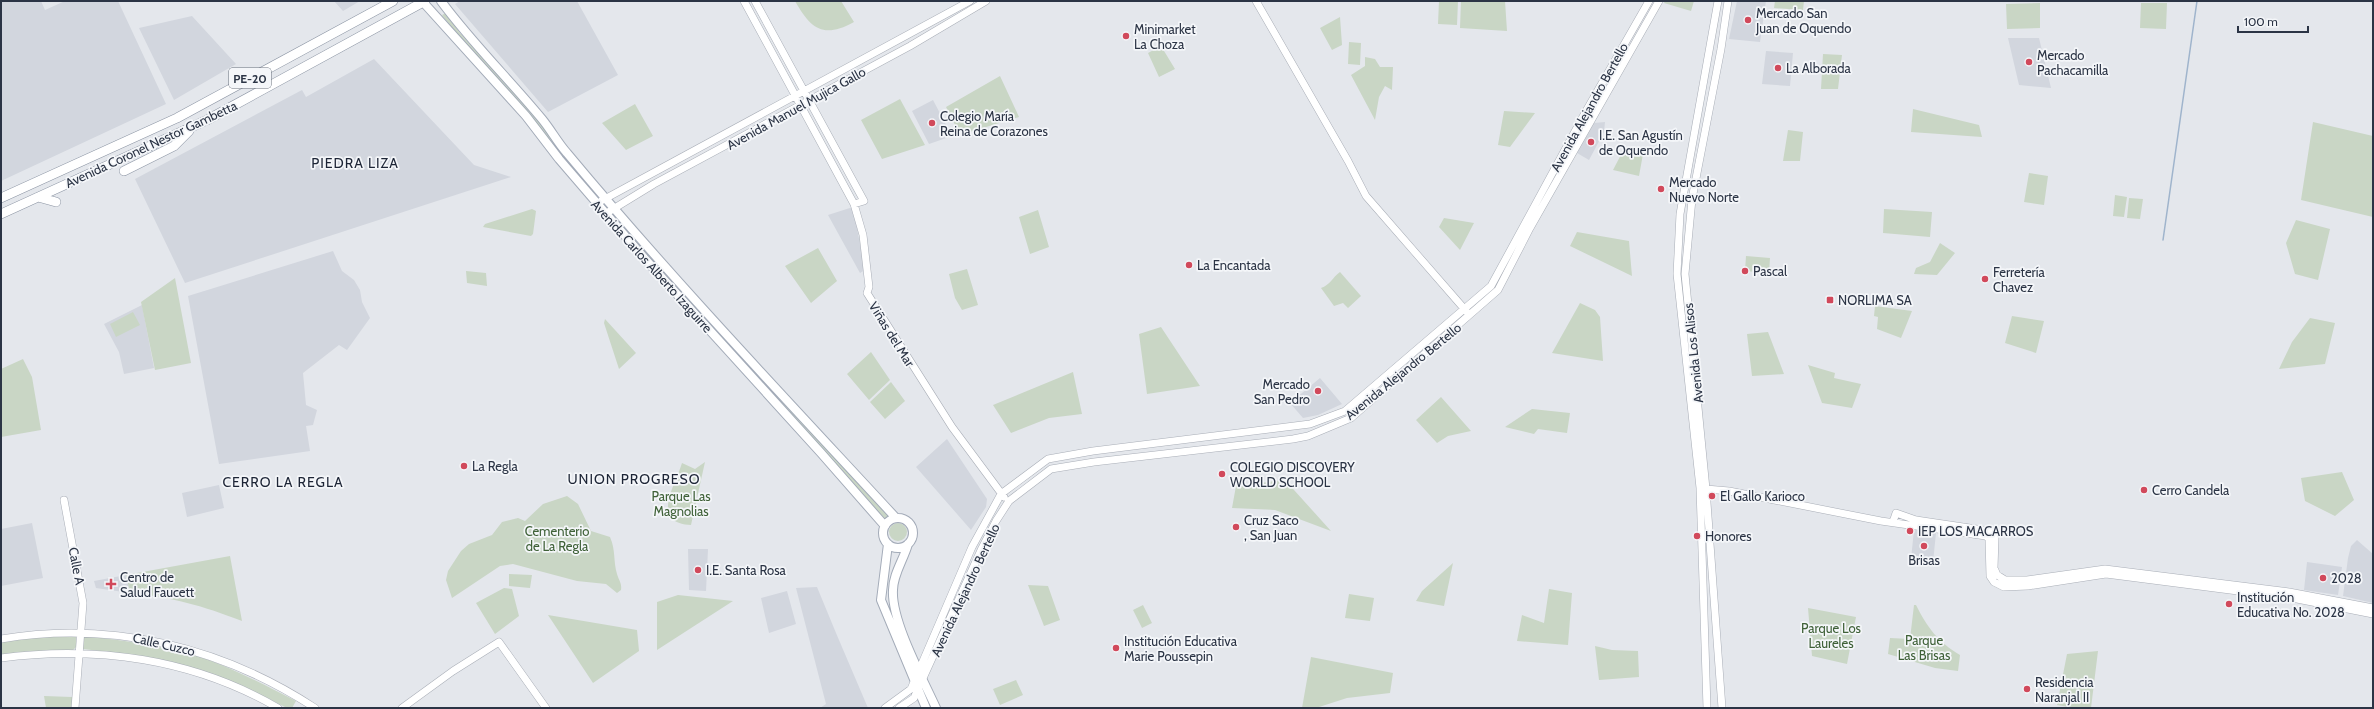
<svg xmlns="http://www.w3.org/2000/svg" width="2374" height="709" viewBox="0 0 2374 709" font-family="Cabin,sans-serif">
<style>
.built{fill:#d2d6de}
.green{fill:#c9d6c5}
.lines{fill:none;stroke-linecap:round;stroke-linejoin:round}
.stream{stroke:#9fb4cc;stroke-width:1.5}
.secondary-casing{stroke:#a9aeb7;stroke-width:8}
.primary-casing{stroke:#a3abb8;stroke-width:10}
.highway-casing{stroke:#8b94a3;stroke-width:10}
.secondary{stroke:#fff;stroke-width:7}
.primary{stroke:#fff;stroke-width:8}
.highway{stroke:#fff;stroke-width:9}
.poi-dot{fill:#d1495b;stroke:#f4f6f9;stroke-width:1.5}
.labels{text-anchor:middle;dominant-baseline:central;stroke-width:3.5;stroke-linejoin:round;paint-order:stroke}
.shield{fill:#f4f6f9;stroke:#676e7b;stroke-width:1}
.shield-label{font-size:12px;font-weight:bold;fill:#2b3445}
.poi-label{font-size:13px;fill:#2b3445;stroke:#f4f6f9;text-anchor:start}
.street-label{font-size:13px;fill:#2b3445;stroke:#f4f6f9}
.park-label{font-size:13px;fill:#3f6138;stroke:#f4f6f9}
.neighbourhood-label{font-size:14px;letter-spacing:1px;fill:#1d2536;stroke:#f4f6f9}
</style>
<rect width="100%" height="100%" fill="#e4e7ec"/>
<path class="built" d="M1 1H41L45 10 65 1H118L166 104 1 181Z
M334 1H360L343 11Z
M460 1H577L618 75 548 112 455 4Z
M1737 1H1766L1760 42 1729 39Z
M192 16 236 64 174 100 139 28Z
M2008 38H2039L2051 88 2019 85Z
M1766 51 1793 53 1790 86 1762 84Z
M374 59 474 165 511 177 185 283 135 179 302 90 306 97Z
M933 100 952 136 929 144 912 111Z
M1605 122 1604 132 1589 160 1577 153 1594 123Z
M853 207 865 270 860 273 828 215Z
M333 251 342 271 354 280 360 290 362 302 370 318 347 350 339 345 303 373 306 405 317 410 313 425 306 426 310 451 219 464 188 296Z
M142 305 154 368 124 374 119 352 104 324Z
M1320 378 1342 404 1318 415 1303 418 1290 403Z
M947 439 987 499 986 507 971 530 916 467Z
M219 485 224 508 187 517 182 493Z
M32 523 43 578 1 586V529Z
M1914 530 1936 533 1933 562 1911 559Z
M2357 540 2373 554V603L2343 596 2348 558 2351 546Z
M688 549H708L706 591 689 590Z
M2307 562 2342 567 2338 595 2304 590Z
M126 575 130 593 96 588 94 581Z
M817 587 836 633 868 708H820L826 704 796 588Z
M787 591 796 624 769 633 761 598Z"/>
<path class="green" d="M795 1H841L854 22C823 39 811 29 795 1Z
M1439 1H1458L1457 25 1438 24Z
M1461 1H1505L1507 31 1460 28Z
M1665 1H1694L1691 11 1664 3Z
M1775 1H1804L1803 10 1774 8Z
M2040 3V28L2007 29 2006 4Z
M2141 3H2167L2166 29 2140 28Z
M446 13 459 32 890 516 885 522 642 250 456 33 442 15Z
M1340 17 1342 45 1332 50 1320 28Z
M1349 42 1361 43 1360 65 1348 64Z
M1161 46 1175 69 1159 77 1148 53Z
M1823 54 1842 55 1838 89H1821Z
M1365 57 1375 59 1380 67H1393L1392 90 1385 86 1379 97 1375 120 1351 75 1365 66Z
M1000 76 1019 117 960 135 946 107Z
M900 99 925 145 882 159 861 120Z
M635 104 653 136 626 150 602 123Z
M1913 109 1979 125 1982 137 1911 132Z
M1504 111 1535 113 1510 147 1498 145Z
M2313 122 2373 136V217L2301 200Z
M1788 130 1803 132 1800 161H1783Z
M1624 149 1643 154 1639 176 1613 170Z
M2029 173 2048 176 2044 205 2024 202Z
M2115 195 2127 197 2124 217 2113 216Z
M2129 198 2143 199 2140 219 2127 218Z
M532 209 536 211 533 234 531 236 483 227 485 224Z
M1884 209 1932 212 1930 237 1883 233Z
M1038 210 1049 247 1030 254 1019 217Z
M1444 218 1474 223 1460 250 1439 227Z
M2296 220 2330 229 2318 280 2295 274 2286 243Z
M1577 232 1629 241 1632 276 1570 246Z
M1940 243 1955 253 1937 275 1914 274 1916 268 1930 262Z
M818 248 837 281 811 303 785 266Z
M1746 256 1770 258 1769 273 1745 271Z
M967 269 978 305 962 310 955 298 949 274Z
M466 271 486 273 487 286 467 283Z
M1340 272 1361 296 1348 308 1343 303 1334 306 1321 288C1330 285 1332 278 1340 272Z
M175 278 191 363 155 370 141 302Z
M1580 303 1595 310 1600 317 1603 361 1552 353Z
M1875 306 1912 311 1901 338 1877 329 1878 317 1874 316Z
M133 312 140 325 116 337 110 324Z
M2012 316 2044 321 2036 353 2005 343Z
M2310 318 2335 323 2325 364 2279 369 2292 342Z
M605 319 636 353 619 369 604 323Z
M1161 327 1200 386 1147 394 1139 334Z
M1768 332 1784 374 1752 376 1747 334Z
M871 352 890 380 869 400 847 374Z
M23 359 32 377 41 430 1 437V369Z
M1808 365 1835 373 1834 378 1861 384 1852 408 1822 403Z
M1073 372 1082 414 1049 418 1011 433 993 405Z
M891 382 905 401 885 419 870 402Z
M1441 397 1471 431 1448 436 1437 443 1416 420Z
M1532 409 1570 413 1567 433 1538 429 1534 434 1505 427Z
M705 462 691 525C649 523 676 484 682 463L695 469Z
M2342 472 2354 500 2335 516 2305 501 2301 478Z
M1285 480 1331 531 1275 510 1232 508 1236 486Z
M567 496 578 504 591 531 610 537C616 551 613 561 617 574 619 581 622 583 621 590L617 593 606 584 577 581 513 564 500 566 452 598 446 580 448 571 461 551 469 544 492 535 502 522 518 518 525 521 543 504Z
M889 532a9 9 0 1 1 18 0a9 9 0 1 1-18 0Z
M230 556 242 621C203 606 172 597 130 593L126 575Z
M1453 563 1444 606 1416 601 1422 591Z
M509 574 532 575 530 588 509 586Z
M1028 585 1048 586 1060 620 1044 626Z
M504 588 512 589 519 616 495 634 476 603Z
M1549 589 1572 593 1568 645 1517 641 1522 615 1544 623Z
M1349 594 1374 598 1370 621 1345 618Z
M678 595 733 601 657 650V602Z
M1143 605 1152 623 1142 628 1133 610Z
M1914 605H1916C1927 627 1938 642 1960 655L1958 671 1935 668 1888 654 1890 638 1910 639Z
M1808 608 1856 617 1847 664 1812 656Z
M548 615 637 630 639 651 593 683Z
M44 636 76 637V647L73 650 19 652 1 655V642Z
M84 636C119 640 153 644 187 653 224 663 262 684 296 701L292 708H287C255 691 221 675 185 666 152 657 117 653 83 649L82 645Z
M1595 646 1612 650 1638 651 1639 677 1599 680Z
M2098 651 2091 708H2074L2057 705 2067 654Z
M1311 657 1393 673 1390 693 1347 698 1316 708H1302Z
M1016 680 1023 695 1000 705 993 689Z
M44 696 72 697 73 708H46Z"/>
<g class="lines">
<path class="stream" d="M2163 240 2197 1"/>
<defs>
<path id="secondary" d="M744 1 854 204 863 235 869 287 867 293 952 427 1004 497
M755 1 864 201 854 204
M1256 1 1348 161 1366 196 1467 312
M601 201 970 1
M605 214 654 184 910 46 986 1
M1706 489 1729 491 1881 521 1986 536 1989 539 1990 576 1994 582 2004 587 2028 586 2106 574 2292 598 2373 614
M64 500 83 603 75 708
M1893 522 1896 513 1916 520 1990 531 1995 538 1994 568 1997 575 2005 580H2027L2105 569 2289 592 2373 608
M1 639C111 620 222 647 315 708
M1 658C96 645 194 659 278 708
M402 708 453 671 499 642 546 708
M885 708 911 689 972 547 1001 494 1048 459 1093 451 1310 424 1345 411 1491 286 1585 113 1649 1
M899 708 914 698 982 548 996 521 1009 501 1051 469 1094 462 1293 439 1308 436 1351 418 1498 290 1530 228 1659 1
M1707 708 1700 488 1677 274 1680 214 1718 1
M1722 708 1706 489 1685 274 1692 199 1721 49 1728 1"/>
<path id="primary" d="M441 1C472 43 509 79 542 119 551 130 558 143 567 153 672 279 785 398 896 518
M423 2 526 116 559 159 645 259 821 453 885 526
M883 533a15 15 0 1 1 30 0a15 15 0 1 1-30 0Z
M888 544 881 600 926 708
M908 544C904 559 893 574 893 590 891 621 923 679 936 708"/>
<path id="highway" d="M124 171 174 146 189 131
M38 197 56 202
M1 198 177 118 393 1
M1 214 207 120 425 1"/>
</defs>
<use href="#secondary" class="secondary-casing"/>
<use href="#primary" class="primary-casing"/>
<use href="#highway" class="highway-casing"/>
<use href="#secondary" class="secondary"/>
<use href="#primary" class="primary"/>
<use href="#highway" class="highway"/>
</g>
<g class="poi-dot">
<circle cx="1748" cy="20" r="4"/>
<circle cx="1126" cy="36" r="4"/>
<circle cx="2029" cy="62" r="4"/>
<circle cx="1778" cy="68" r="4"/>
<circle cx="932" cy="123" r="4"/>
<circle cx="1591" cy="142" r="4"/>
<circle cx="1661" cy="189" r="4"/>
<circle cx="1189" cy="265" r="4"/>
<circle cx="1745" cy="271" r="4"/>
<circle cx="1985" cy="279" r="4"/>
<rect x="1826" y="296" width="8" height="8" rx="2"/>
<circle cx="1318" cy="391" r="4"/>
<circle cx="464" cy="466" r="4"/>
<circle cx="1222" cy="474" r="4"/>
<circle cx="2144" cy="490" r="4"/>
<circle cx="1712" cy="496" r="4"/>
<circle cx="1236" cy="527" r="4"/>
<circle cx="1910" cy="531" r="4"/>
<circle cx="1697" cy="536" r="4"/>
<circle cx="1924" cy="546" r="4"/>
<circle cx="698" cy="570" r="4"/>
<circle cx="2323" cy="578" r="4"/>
<path d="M109 578h4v4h4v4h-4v4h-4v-4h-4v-4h4z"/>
<circle cx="2229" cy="604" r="4"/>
<circle cx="1116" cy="648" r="4"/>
<circle cx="2027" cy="689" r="4"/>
</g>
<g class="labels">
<rect class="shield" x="229" y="68" width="42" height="20" rx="3"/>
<g class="shield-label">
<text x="250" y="78">PE-20</text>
</g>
<g class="poi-label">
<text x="1756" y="13">Mercado San<tspan x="1756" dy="15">Juan de Oquendo</tspan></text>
<text x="1134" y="29">Minimarket<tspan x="1134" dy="15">La Choza</tspan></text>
<text x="2037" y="55">Mercado<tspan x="2037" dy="15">Pachacamilla</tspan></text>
<text x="1786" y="68">La Alborada</text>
<text x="940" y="116">Colegio María<tspan x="940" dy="15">Reina de Corazones</tspan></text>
<text x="1599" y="135">I.E. San Agustín<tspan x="1599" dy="15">de Oquendo</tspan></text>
<text x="1669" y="182">Mercado<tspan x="1669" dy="15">Nuevo Norte</tspan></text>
<text x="1197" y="265">La Encantada</text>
<text x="1753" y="271">Pascal</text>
<text x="1993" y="272">Ferretería<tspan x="1993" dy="15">Chavez</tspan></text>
<text x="1838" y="300">NORLIMA SA</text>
<text x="1310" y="384" text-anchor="end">Mercado<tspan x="1310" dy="15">San Pedro</tspan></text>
<text x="472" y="466">La Regla</text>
<text x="1230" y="467">COLEGIO DISCOVERY<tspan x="1230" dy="15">WORLD SCHOOL</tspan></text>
<text x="2152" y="490">Cerro Candela</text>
<text x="1720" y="496">El Gallo Karioco</text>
<text x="1244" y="520">Cruz Saco<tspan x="1244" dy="15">, San Juan</tspan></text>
<text x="1918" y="531">IEP LOS MACARROS</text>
<text x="1705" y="536">Honores</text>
<text x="1924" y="560" text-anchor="middle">Brisas</text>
<text x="706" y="570">I.E. Santa Rosa</text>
<text x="120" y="577">Centro de<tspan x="120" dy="15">Salud Faucett</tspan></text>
<text x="2331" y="578">2028</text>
<text x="2237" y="597">Institución<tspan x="2237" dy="15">Educativa No. 2028</tspan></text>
<text x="1124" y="641">Institución Educativa<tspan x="1124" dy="15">Marie Poussepin</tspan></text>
<text x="2035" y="682">Residencia<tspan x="2035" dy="15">Naranjal II</tspan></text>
</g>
<g class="street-label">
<text transform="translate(1589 107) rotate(-61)">Avenida Alejandro Bertello</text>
<text transform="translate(796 108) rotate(-29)">Avenida Manuel Mujica Gallo</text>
<text transform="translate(151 144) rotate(-25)">Avenida Coronel Nestor Gambetta</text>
<text transform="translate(652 266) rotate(48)">Avenida Carlos Alberto Izaguirre</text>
<text transform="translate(892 334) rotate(58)">Viñas del Mar</text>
<text transform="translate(1693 353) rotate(-96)">Avenida Los Alisos</text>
<text transform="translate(1403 371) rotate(-39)">Avenida Alejandro Bertello</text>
<text transform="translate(77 566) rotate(79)">Calle A</text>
<text transform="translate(965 590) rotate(-65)">Avenida Alejandro Bertello</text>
<text transform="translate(164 644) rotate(13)">Calle Cuzco</text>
</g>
<g class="park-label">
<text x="681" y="496">Parque Las<tspan x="681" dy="15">Magnolias</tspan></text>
<text x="557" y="531">Cementerio<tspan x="557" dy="15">de La Regla</tspan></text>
<text x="1831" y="628">Parque Los<tspan x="1831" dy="15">Laureles</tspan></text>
<text x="1924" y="640">Parque<tspan x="1924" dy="15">Las Brisas</tspan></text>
</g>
<g class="neighbourhood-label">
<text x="355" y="163">PIEDRA LIZA</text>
<text x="634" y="479">UNION PROGRESO</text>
<text x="283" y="482">CERRO LA REGLA</text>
</g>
</g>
<rect width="2374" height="709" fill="none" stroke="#2b3445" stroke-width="4"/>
<path d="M2238 26v6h70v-6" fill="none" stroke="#2b3445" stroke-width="2"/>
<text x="2244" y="26" font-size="12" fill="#2b3445" stroke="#f4f6f9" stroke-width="3" paint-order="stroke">100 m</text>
</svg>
